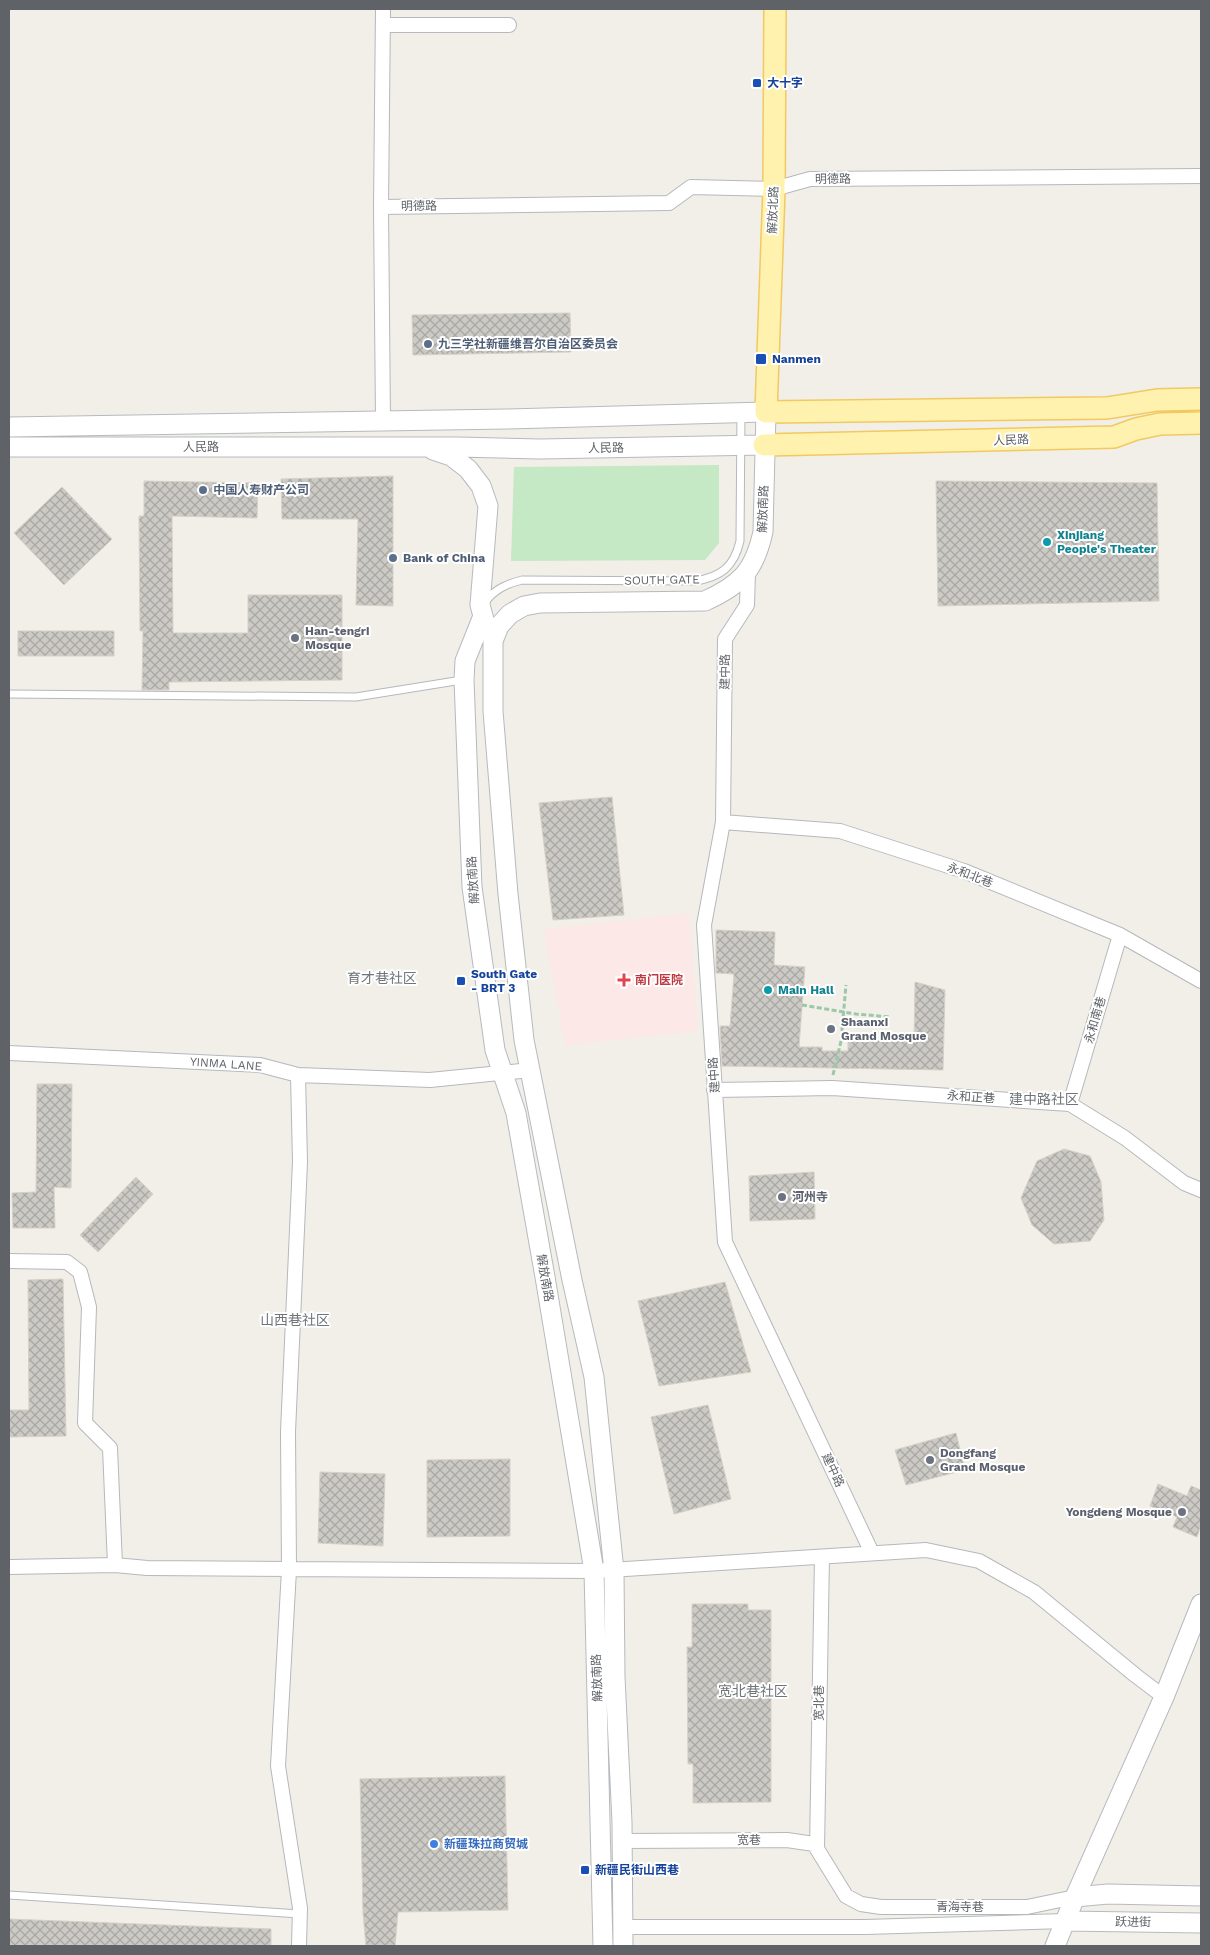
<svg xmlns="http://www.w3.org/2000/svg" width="1210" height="1955" viewBox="0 0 1210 1955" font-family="'Work Sans','Noto Sans SC',sans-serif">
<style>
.medical{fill:#fce8e6}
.park{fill:#c5e8c5}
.building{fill:url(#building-cross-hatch);stroke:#d6d1c6}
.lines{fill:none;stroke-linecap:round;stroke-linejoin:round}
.lane-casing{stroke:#b5b8bc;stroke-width:9}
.street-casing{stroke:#b5b8bc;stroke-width:16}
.secondary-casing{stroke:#b6babf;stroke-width:21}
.primary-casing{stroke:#f2c960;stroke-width:24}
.path{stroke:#9cc7a9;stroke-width:3;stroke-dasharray:5 2.5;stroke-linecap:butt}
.lane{stroke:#fff;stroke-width:7}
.street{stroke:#fff;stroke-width:14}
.secondary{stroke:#fff;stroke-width:19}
.primary{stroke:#fff2af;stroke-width:21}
.transit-dot{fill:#1a4fb4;stroke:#fff;stroke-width:2}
.service-dot{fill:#5c6f8a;stroke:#fff;stroke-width:2}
.culture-dot{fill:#0f9aa8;stroke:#fff;stroke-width:2}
.worship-dot{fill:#6b7280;stroke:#fff;stroke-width:2}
.health-dot{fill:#e0444e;stroke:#fff;stroke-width:2}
.shop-dot{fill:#3f7fe0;stroke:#fff;stroke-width:2}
.labels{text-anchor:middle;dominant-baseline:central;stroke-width:4;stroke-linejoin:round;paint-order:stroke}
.transit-label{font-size:12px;font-weight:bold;fill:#164399;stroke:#fff;text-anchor:start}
.street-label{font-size:12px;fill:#5f6368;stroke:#fff}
.service-label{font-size:12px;font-weight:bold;fill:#4e5e75;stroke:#fff;text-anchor:start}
.culture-label{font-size:12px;font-weight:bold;fill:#0d838f;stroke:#fff;text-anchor:start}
.worship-label{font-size:12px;font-weight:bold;fill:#5b616d;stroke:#fff;text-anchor:start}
.health-label{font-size:12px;font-weight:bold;fill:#be3a42;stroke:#fff;text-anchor:start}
.shop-label{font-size:12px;font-weight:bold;fill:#366cbe;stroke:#fff;text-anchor:start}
.neighbourhood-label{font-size:14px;fill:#70757a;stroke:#fff}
</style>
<defs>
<pattern id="building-cross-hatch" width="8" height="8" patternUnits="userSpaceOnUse" patternTransform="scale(1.25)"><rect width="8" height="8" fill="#cccac5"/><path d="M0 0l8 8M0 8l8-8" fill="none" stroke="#a9a8a4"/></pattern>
</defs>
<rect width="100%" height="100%" fill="#f1efe8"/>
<path class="medical" d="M689 913 698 1031 565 1045 544 929Z"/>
<path class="park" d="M719 465V543L705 560 511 561 514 467Z"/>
<path class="building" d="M570 313 571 352 413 355 412 315Z
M393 476V606L356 605 358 519H282L281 479Z
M144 481 258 483 257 518 172 516 173 633H248V595H342V680L169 682V690H142L143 631H140L139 516H144Z
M936 481 1157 483 1159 601 938 606Z
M62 487 112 539 64 585 14 533Z
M18 631H114V656H18Z
M612 797 624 915 553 920 539 803Z
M716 930 775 932 774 965 805 967 799 1047H822V1051H848V1040L914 1041 915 982 945 990 943 1070 722 1066 720 1026H730L734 974 716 973Z
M37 1084H72L71 1188 54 1187 55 1228H13L12 1193 36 1192Z
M1064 1149 1090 1156 1101 1182 1104 1220 1090 1241 1054 1244 1032 1225 1021 1198 1037 1161Z
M814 1172 815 1219 750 1221 749 1176Z
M136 1177 153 1194 98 1252 80 1235Z
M63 1279 66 1436 9 1437V1410H29L28 1280Z
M725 1282 751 1372 659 1386 638 1301Z
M708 1405 731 1499 674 1514 651 1417Z
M956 1433 965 1470 906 1485 895 1450Z
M510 1459V1536L427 1537V1460Z
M320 1472 385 1474 383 1546 318 1543Z
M1158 1484 1187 1496 1191 1486 1201 1490V1525L1197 1537 1173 1527 1177 1517 1150 1506Z
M692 1604H748V1610H771V1802L693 1803V1764H688L687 1647H692Z
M505 1776 508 1910 398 1912 395 1946H366L363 1913 360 1779Z
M9 1919 271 1929V1946H9Z"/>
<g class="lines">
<defs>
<path id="lane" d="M484 604C493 590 506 584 522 580L695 581C721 577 734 567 740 541L741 412
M9 694 356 697 462 680
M9 1895 300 1914"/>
<path id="street" d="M383 9 381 207 383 421
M383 25H509
M381 207 669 203 691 187 774 189 810 179 1201 176
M748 572 747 605 725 639 723 822 704 925 725 1242 872 1553
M723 822 840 831 964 871 1120 935 1201 981
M9 1053 260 1065 298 1075 430 1080 531 1070
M298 1075 300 1162 288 1432 289 1570 278 1766 300 1908 299 1946
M714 1090 832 1088 1070 1104 1125 1138 1184 1183 1201 1190
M1070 1104 1120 935
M9 1261 67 1262 80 1272 89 1307 85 1423 110 1448 115 1565
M9 1567 115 1565 147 1568 594 1571 926 1550 979 1561 1034 1592 1135 1675 1164 1697
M622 1841 787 1840 814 1844 846 1896 861 1904 881 1907H1027L1075 1897
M817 1849 822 1557
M623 1927H865L1065 1921"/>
<path id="secondary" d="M9 427 507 419 766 412 763 532C754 572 740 585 705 601L540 603 524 606 510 614 499 626 493 641V711L508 894 524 1040 572 1280 594 1377 614 1571 615 1677 622 1822 623 1946
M9 447H458L540 449 764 445
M433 450 451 456 468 469 481 486 488 506 480 605 486 627
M483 616 465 661 464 680 472 887 495 1050 516 1113 545 1277 594 1571 603 1946
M1075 1897 1108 1894 1201 1896
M1065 1921 1201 1923
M1055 1946 1075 1897 1164 1697 1201 1604"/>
<path id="primary" d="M775 9 774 189 766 412 1107 408 1157 400 1201 399
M764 445 1114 437 1136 429 1160 424 1201 423"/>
</defs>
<use href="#lane" class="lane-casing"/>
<use href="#street" class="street-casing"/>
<use href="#secondary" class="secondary-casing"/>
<use href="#primary" class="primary-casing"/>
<path class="path" d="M802 1005 856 1014 891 1017
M833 1075 841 1041 846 985"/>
<use href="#lane" class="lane"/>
<use href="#street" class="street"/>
<use href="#secondary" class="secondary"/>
<use href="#primary" class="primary"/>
</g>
<g class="transit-dot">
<rect x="752" y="78" width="10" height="10" rx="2.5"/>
<rect x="755" y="353" width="12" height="12" rx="2.5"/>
<rect x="456" y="976" width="10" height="10" rx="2.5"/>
<rect x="580" y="1865" width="10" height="10" rx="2.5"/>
</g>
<g class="service-dot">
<circle cx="428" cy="344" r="5"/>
<circle cx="203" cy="490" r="5"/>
<circle cx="393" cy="558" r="5"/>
</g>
<g class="culture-dot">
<circle cx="1047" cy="542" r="5"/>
<circle cx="768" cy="990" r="5"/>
</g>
<g class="worship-dot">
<circle cx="295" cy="638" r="5"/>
<circle cx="831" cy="1029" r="5"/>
<circle cx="782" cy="1197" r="5"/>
<circle cx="930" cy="1460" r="5"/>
<circle cx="1182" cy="1512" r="5"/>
</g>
<path class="health-dot" d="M621.5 972.5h5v5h5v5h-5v5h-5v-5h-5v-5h5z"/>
<circle class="shop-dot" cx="434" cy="1844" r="5"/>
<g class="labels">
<g class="transit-label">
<text x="767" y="83">大十字</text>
<text x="772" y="359">Nanmen</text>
<text x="471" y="974">South Gate<tspan x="471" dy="14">- BRT 3</tspan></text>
<text x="595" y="1870">新疆民街山西巷</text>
</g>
<g class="street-label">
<text transform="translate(833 179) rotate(-1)">明德路</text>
<text transform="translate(419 206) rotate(-1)">明德路</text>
<text transform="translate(773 210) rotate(-88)">解放北路</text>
<text transform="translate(1011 440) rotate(-2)">人民路</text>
<text x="201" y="447">人民路</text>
<text transform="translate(606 448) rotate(-1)">人民路</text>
<text transform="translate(763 509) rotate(-88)">解放南路</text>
<text transform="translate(662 580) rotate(-1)">SOUTH GATE</text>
<text transform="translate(725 672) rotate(-89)">建中路</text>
<text transform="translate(970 875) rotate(21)">永和北巷</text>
<text transform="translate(473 880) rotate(-94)">解放南路</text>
<text transform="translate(1095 1020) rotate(-74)">永和南巷</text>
<text transform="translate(226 1064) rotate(4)">YINMA LANE</text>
<text transform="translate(714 1075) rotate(-94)">建中路</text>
<text transform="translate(971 1097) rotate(4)">永和正巷</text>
<text transform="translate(545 1278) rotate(80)">解放南路</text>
<text transform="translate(833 1470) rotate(65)">建中路</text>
<text transform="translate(597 1678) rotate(-92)">解放南路</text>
<text transform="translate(819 1703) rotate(-89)">宽北巷</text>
<text x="749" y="1840">宽巷</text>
<text x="960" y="1907">青海寺巷</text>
<text transform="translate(1133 1922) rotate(1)">跃进街</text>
</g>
<g class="service-label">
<text x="438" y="344">九三学社新疆维吾尔自治区委员会</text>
<text x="213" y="490">中国人寿财产公司</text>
<text x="403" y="558">Bank of China</text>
</g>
<g class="culture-label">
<text x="1057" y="535">Xinjiang<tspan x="1057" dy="14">People's Theater</tspan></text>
<text x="778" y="990">Main Hall</text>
</g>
<g class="worship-label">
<text x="305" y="631">Han-tengri<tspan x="305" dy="14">Mosque</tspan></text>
<text x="841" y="1022">Shaanxi<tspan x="841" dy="14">Grand Mosque</tspan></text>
<text x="792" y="1197">河州寺</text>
<text x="940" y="1453">Dongfang<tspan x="940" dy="14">Grand Mosque</tspan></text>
<text x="1172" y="1512" text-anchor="end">Yongdeng Mosque</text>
</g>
<g class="health-label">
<text x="635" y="980">南门医院</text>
</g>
<g class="shop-label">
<text x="444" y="1844">新疆珠拉商贸城</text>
</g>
<g class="neighbourhood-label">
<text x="382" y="978">育才巷社区</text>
<text x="1044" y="1099">建中路社区</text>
<text x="295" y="1320">山西巷社区</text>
<text x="753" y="1691">宽北巷社区</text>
</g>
</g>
<rect width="1210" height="1955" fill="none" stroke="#5f6368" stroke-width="20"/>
</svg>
